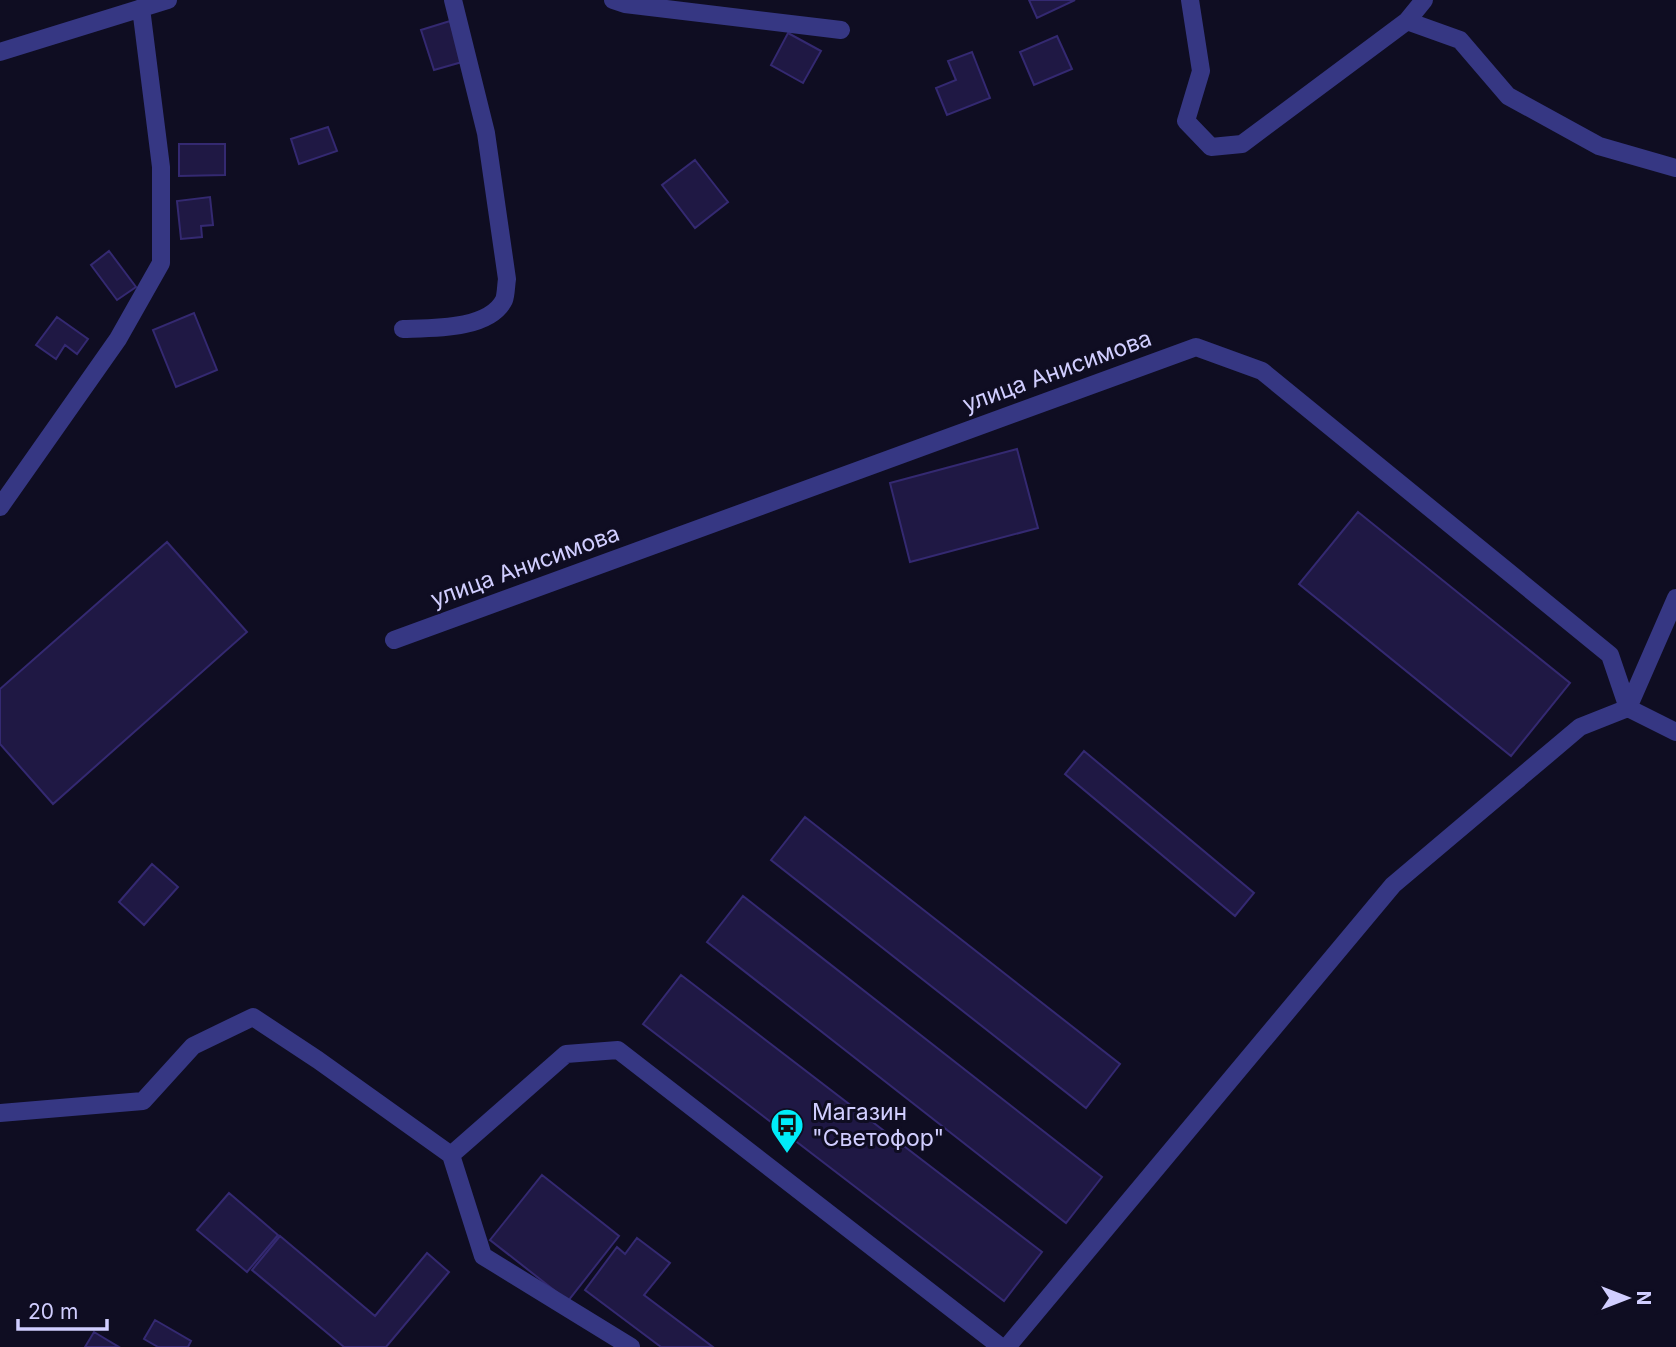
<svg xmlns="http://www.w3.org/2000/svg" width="1676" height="1347" viewBox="0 0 1676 1347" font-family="Inter,sans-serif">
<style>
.building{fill:#1f1844;stroke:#342971;stroke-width:2}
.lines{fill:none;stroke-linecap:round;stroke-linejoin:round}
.minor{stroke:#363783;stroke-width:18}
.labels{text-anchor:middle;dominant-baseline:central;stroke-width:6;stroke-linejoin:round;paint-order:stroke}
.street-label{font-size:23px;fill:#d1ceff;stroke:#0f0d22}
.poi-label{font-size:23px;fill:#d1ceff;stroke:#0f0d22;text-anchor:start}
</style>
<rect width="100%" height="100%" fill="#0f0d22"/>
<path class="building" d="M1029 0H1075L1037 18Z
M450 21 462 62 434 70 421 30Z
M788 33 821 51 803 83 771 65Z
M1057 36 1072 69 1034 85 1020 52Z
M972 52 990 98 947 115 936 88 956 80 948 61Z
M328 127 337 151 299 164 291 139Z
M179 144H225V175L179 176Z
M695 160 728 202 695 228 662 185Z
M210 197 213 225 201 226 202 237 181 239 177 201Z
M109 251 136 287 117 300 91 265Z
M194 313 217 370 176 387 153 330Z
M57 317 88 339 77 354 65 345 56 359 36 345Z
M1017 449 1038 528 910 562 890 483Z
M1358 512 1570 683 1511 756 1299 584Z
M167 542 247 632 53 804 0 744V689Z
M1084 751 1254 893 1235 916 1065 774Z
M805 817 1120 1064 1086 1108 771 860Z
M152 864 178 887 144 925 119 902Z
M743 896 1102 1177 1066 1223 707 942Z
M681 975 1042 1252 1004 1301 643 1024Z
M542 1175 619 1236 568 1301 490 1240Z
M229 1193 278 1235 247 1272 197 1230Z
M280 1236 375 1316 427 1253 449 1272 386 1347H344L252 1270Z
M637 1238 670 1263 644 1295 713 1347H661L585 1290 617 1247 625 1254Z
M155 1320 191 1341 188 1347H158L144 1339Z
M94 1332 119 1347H85Z"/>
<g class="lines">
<path class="minor" d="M613 0 625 4 841 30
M1190 0 1201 71 1186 121 1211 147 1242 144 1407 21 1424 0
M1407 21 1460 40 1508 96 1599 146 1676 168
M0 52 168 0
M403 329C431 328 489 330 504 300 506 295 506 285 507 279L486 133 453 0
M0 507 118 339 161 263V167L141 8
M394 640 1196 347 1262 371 1610 655 1628 708
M1628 708 1676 732
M0 1113 143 1101 193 1046 253 1017 318 1060 451 1155 483 1256 631 1347
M451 1155 566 1054 618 1050 1001 1347
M1007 1347 1393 885 1580 727 1628 708 1676 598"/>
</g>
<defs>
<symbol id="bus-pin" viewBox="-11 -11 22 30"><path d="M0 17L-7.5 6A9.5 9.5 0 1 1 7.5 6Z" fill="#00ecf9" stroke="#0f0d22"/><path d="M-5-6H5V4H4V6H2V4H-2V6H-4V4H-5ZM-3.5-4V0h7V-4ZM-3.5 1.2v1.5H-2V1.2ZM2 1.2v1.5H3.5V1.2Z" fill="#111"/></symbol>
</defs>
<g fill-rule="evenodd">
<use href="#bus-pin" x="768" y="1106" width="38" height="52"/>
</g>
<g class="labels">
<g class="street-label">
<text transform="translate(1057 371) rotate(-20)">улица Анисимова</text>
<text transform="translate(525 566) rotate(-20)">улица Анисимова</text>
</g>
<g class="poi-label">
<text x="812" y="1112">Магазин<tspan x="812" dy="26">"Светофор"</tspan></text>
</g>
</g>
<g transform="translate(1627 1298) rotate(90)" stroke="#0f0d22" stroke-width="5" paint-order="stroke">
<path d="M0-5L12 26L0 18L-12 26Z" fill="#d1ceff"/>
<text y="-10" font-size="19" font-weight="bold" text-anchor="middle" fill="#d1ceff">N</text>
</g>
<path d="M18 1319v10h89v-10" fill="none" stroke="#d1ceff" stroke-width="3.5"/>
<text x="28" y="1319" font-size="21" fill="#d1ceff" stroke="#0f0d22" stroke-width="5" paint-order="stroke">20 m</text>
</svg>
